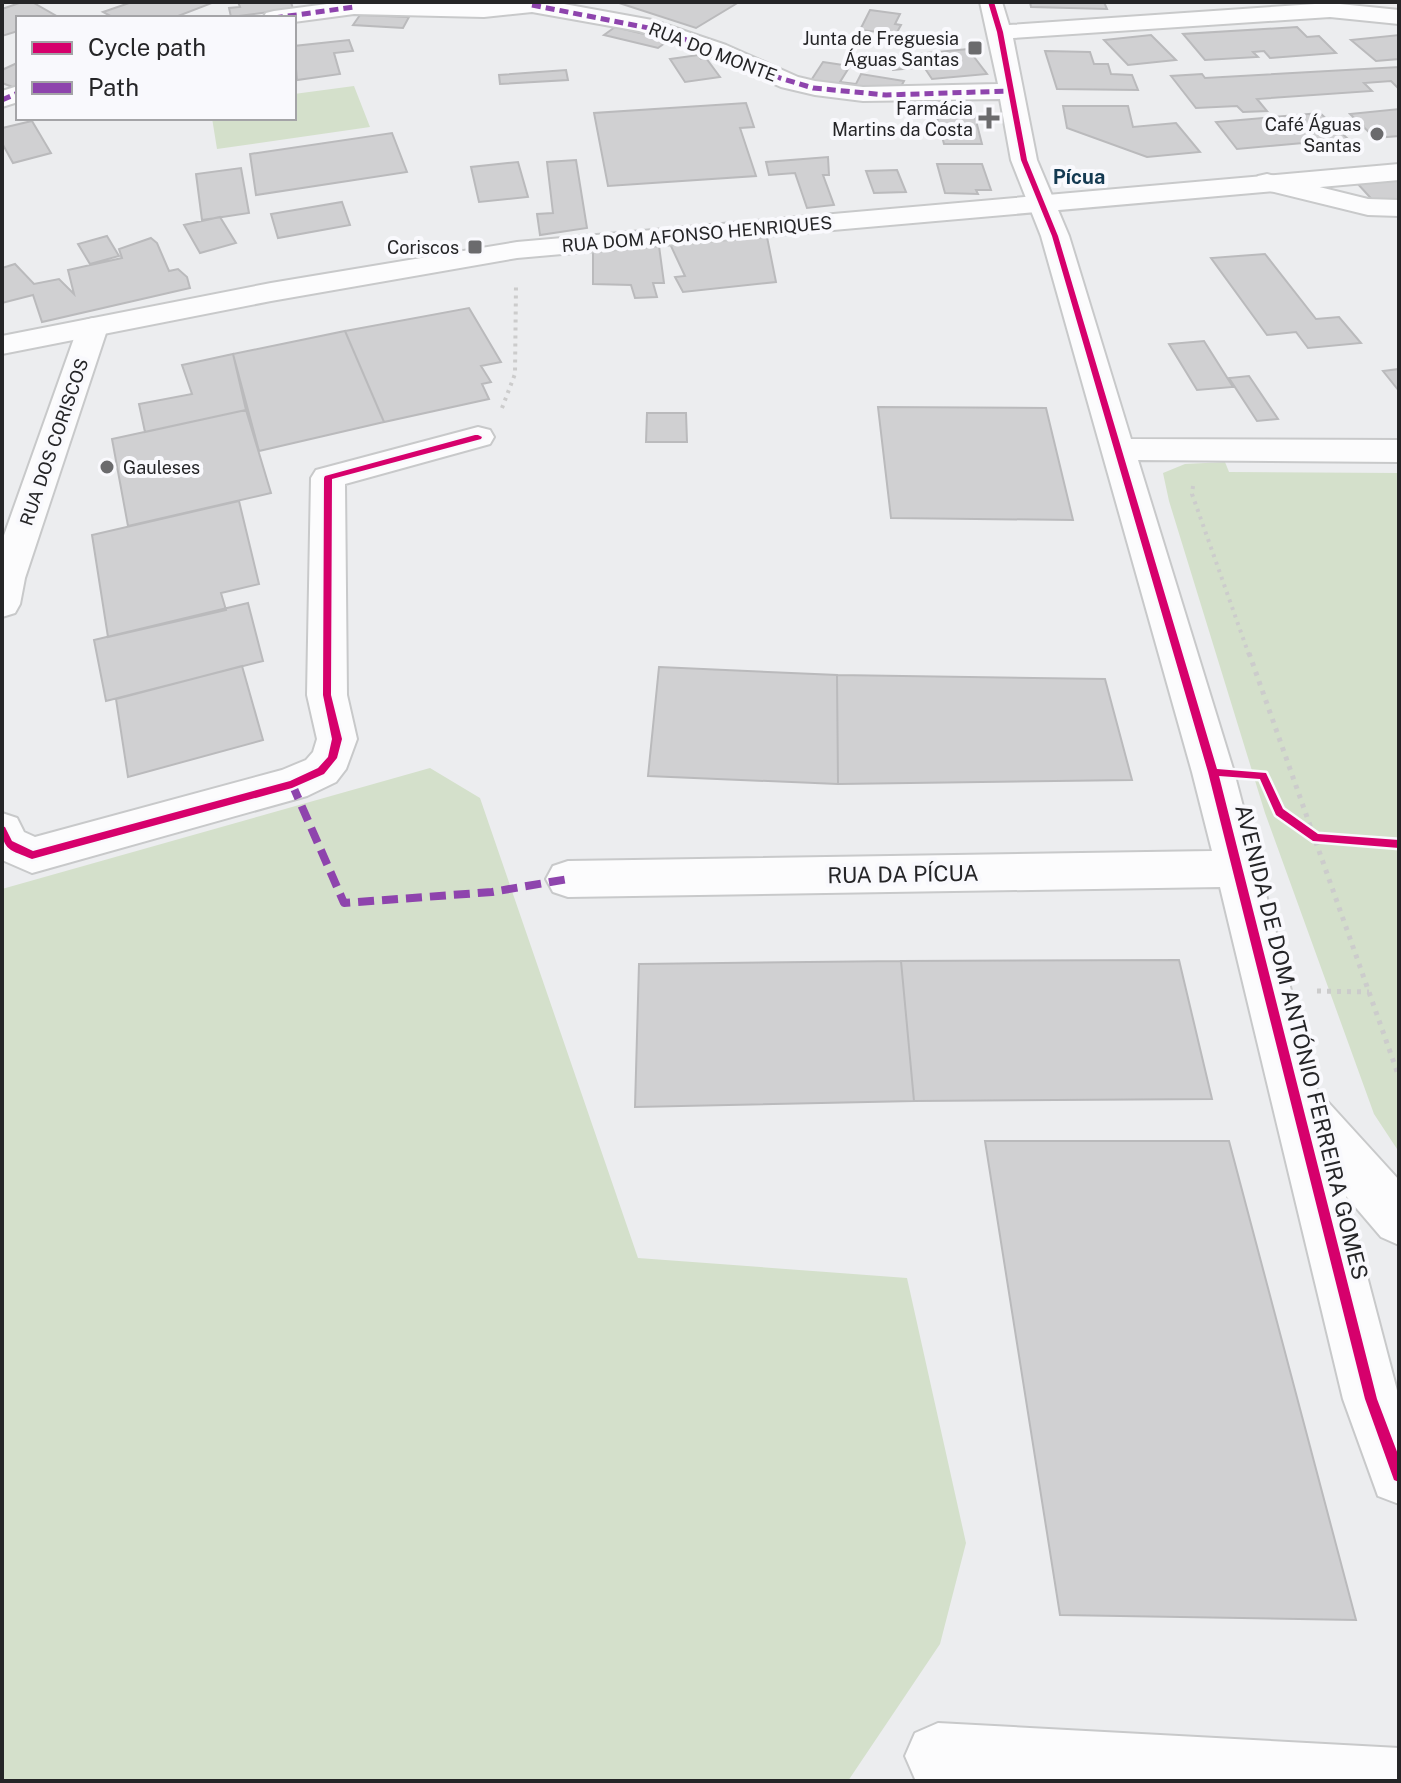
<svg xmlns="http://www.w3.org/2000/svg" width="1401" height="1783" viewBox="0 0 1401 1783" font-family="'Public Sans',sans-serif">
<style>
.green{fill:#d4e0cb}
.building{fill:#d0d0d2;stroke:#bababc;stroke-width:2}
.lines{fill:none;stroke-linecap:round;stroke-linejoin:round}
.minor-casing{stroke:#c8c9ca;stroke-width:4}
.major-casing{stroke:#c8c9ca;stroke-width:4}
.path-far1{stroke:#ccc;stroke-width:4;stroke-dasharray:3 5;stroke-linecap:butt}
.path{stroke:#ccc;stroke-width:5;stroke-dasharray:4 6;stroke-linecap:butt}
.minor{fill:#fcfcfd;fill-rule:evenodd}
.major{fill:#fcfcfd;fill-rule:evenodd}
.quiet-far1{stroke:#8e44ad;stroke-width:5;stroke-dasharray:9 5;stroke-linecap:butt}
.quiet{stroke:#8e44ad;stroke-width:8;stroke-dasharray:16 8;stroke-linecap:butt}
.cycleway-casing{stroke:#f9f9fd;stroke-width:5}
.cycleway{fill:#d6006c;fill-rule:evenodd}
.poi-dot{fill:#6b6b6d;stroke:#f9f9fd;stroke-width:3}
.labels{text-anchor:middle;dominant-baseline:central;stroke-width:8;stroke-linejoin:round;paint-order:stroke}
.far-poi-label{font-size:18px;fill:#252527;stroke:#f9f9fd;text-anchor:end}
.far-street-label{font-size:18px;fill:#252527;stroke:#f9f9fd}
.far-neighbourhood-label{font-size:20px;font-weight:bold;fill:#133951;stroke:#f9f9fd}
.street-label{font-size:22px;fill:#252527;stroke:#f9f9fd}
</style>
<rect width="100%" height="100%" fill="#ecedef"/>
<path class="green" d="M354 86 370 127 217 149 212 118H294V94Z
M1225 462 1229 472 1399 473V1152L1374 1114 1265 813 1169 501 1163 473 1185 464Z
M430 768 480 798 638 1258 907 1278 966 1543 940 1644 848 1781H2V889Z"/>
<path class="building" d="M22 2H32L60 18H18V31L2 36V9Z
M132 2H210L212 3 173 18H114L103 12Z
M238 2H291L293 9 231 17 229 8 240 7Z
M616 2H739L696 28Z
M1030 2H1104L1107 9 1031 7Z
M870 10 900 14 895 24 901 25 896 34 860 30Z
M360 15 409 17 403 28 353 25Z
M615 27 669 40 658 48 604 35Z
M1297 27 1307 37 1319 36 1336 53 1270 58 1264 51 1253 52 1258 57 1205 60 1183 34Z
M1151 35 1176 60 1128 65 1104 40Z
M1399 35V59L1376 61 1351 40Z
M349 40 353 51 334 53 340 74 297 80 294 46Z
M968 49 987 74 932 79 924 67 893 70 884 57Z
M1045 51 1090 52 1094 64H1108L1111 74 1132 75 1138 90 1057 89Z
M698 55 701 59 706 58 720 77 685 82 670 59Z
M823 62 850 66 840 82 856 84 861 74 904 81 896 96 810 82Z
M17 63 18 64V89L2 83V70Z
M1399 67V89L1391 81 1364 83 1372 91 1257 99 1267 111 1243 112 1237 106 1196 108 1171 76 1202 74 1205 78Z
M566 70 568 80 500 84 499 75Z
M746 103 754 127 740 128 756 176 608 186 594 113Z
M934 105H972L982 144H944Z
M1063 106H1128L1133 127 1176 123 1200 152 1147 157 1067 128Z
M1399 109V136L1375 138 1350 114Z
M1320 113 1348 139 1237 149 1216 122Z
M32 121 51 153 13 163 2 143V128Z
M392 133 407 172 256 195 250 154Z
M828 157 829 175H823L834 205 807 208 795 173 769 175 766 162Z
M576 160 587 228 540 235 537 214 553 213 547 162Z
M518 162 528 197 479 202 471 167Z
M937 164H982L991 190H976L978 194 945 193Z
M241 168 249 213 202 220 196 174Z
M897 170 906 192 874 193 866 171Z
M1399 180V203L1377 205 1357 183Z
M342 202 350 225 278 238 271 214Z
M220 217 236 243 200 253 184 225Z
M107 236 119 256 90 264 78 244Z
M767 237 776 282 683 292 675 277 685 276 670 244Z
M151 238 157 243 169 271 178 269 187 277 190 288 42 322 33 295 2 303V268L15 264 34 284 59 279 74 294 68 270 122 258 119 249Z
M659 246 664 283H653L657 297 635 298 631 285 593 284V252Z
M1265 254 1316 319 1339 317 1361 343 1308 348 1296 332 1267 335 1211 258Z
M469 308 501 362 481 366 491 382 482 384 489 399 384 422 345 331Z
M345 331 384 422 259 451 233 354Z
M1204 341 1233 387 1197 390 1169 344Z
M233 354 246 410 145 432 139 404 192 394 182 365Z
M1399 369V391L1383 371Z
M1249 376 1278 419 1257 421 1229 378Z
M878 407 1046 408 1073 520 891 518Z
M246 410 271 493 128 526 112 439Z
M647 413H686L687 442H646Z
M239 501 259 584 221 593 226 610 108 637 92 535Z
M248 603 263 661 106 701 94 640Z
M242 666 263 740 128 777 116 699Z
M659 667 837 675 838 784 648 776Z
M837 675 1105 679 1132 780 838 784Z
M1179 960 1212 1099 914 1101 901 961Z
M901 961 914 1101 635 1107 639 964Z
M985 1141H1229L1356 1620 1060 1615Z"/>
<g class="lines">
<defs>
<path id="minor" d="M342 2H553L652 20 726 45 798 77 815 81 863 87 998 84 980 2H1002L1009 25 1330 3 1399 10V24L1330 17 1013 38 1037 160 1069 236 1131 439 1399 440V462L1138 460 1234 772 1317 1090 1399 1180V1245L1381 1237 1346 1196 1399 1398V1504L1378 1496 1343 1399 1220 887 568 897 553 892 546 879 553 866 568 861 1212 851 1192 772 1041 236 1011 160 1000 99 863 101 815 95 781 87 710 55 639 31 532 12 484 17 354 14 294 22V18H263L266 13 274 11Z
M18 86V102L2 107V91Z
M1267 174 1368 199 1399 200V216L1368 215 1258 188 1254 182 1258 176Z
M93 318 104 321 108 327 25 578 20 604 15 613 2 617V541L78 327 82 321Z
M478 427 490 430 494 437 490 444 345 484 347 695 357 739 346 769 336 782 307 796 32 873 2 860V813L17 818 24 832 35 837 282 770 306 760 313 752 317 739 307 695 311 478 316 470Z
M938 1723 1399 1748V1781H920L915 1779 905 1756 915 1733Z"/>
<path id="major" d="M1399 164V180L517 258 271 301 2 354V336L271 283 517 242Z"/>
</defs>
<use href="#minor" class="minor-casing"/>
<use href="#major" class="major-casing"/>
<path class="path-far1" d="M502 408 515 374 516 285
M1193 486 1192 494 1249 655"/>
<path class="path" d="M1249 653 1399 1077
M1317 991 1369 992"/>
<use href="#minor" class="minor"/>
<use href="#major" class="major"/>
<path class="quiet-far1" d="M532 5 664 31 780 78 813 88 886 95 1010 91
M274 18 354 7
M2 100 18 93"/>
<path class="quiet" d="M292 784 344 903 492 892 568 879"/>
<defs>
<path id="cycleway" d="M988 2H994L1003 32 1027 160 1058 236 1217 769 1266 773 1283 809 1318 834 1399 840V848L1313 841 1276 815 1260 779 1219 776 1377 1399 1399 1457V1482L1394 1480 1365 1399 1208 772 1052 236 1021 160 997 32Z
M475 435H478L482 437 481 439 332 479 331 695 342 739 337 758 324 774 292 788 32 859C11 850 2 851 2 826L5 827 12 841 33 851 290 781 318 768 328 757 332 739 323 695 324 478 325 476Z"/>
</defs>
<use href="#cycleway" class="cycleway-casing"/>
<use href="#cycleway" class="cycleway"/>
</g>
<g class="poi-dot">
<rect x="967" y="40" width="16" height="16" rx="4"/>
<path d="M985 106h8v8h8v8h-8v8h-8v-8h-8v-8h8z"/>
<circle cx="1377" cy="134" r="8"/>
<rect x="467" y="239" width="16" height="16" rx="4"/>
<circle cx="107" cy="467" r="8"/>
</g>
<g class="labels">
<g class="far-poi-label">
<text x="959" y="38">Junta de Freguesia<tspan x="959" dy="21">Águas Santas</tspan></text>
<text x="973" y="108">Farmácia<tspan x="973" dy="21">Martins da Costa</tspan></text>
<text x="1361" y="124">Café Águas<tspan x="1361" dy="21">Santas</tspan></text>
<text x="459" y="247">Coriscos</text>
<text x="123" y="467" text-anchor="start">Gauleses</text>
</g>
<g class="far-street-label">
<text transform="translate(713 52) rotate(21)">RUA DO MONTE</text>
<text transform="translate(697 234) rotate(-5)">RUA DOM AFONSO HENRIQUES</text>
<text transform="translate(54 442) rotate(-71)">RUA DOS CORISCOS</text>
</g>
<g class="far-neighbourhood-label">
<text x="1079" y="177">Pícua</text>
</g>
<g class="street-label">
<text transform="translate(903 874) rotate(-1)">RUA DA PÍCUA</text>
<text transform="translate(1302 1042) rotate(76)">AVENIDA DE DOM ANTÓNIO FERREIRA GOMES</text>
</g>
</g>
<rect width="1401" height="1783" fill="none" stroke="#252527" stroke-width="8"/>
<rect x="16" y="16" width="280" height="104" fill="#f9f9fd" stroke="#a4a4a7" stroke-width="2"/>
<rect x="32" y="42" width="40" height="12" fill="#d6006c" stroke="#a4a4a7" stroke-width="2"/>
<text x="88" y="56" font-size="24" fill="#252527">Cycle path</text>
<rect x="32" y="82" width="40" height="12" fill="#8e44ad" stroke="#a4a4a7" stroke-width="2"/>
<text x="88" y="96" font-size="24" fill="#252527">Path</text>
</svg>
